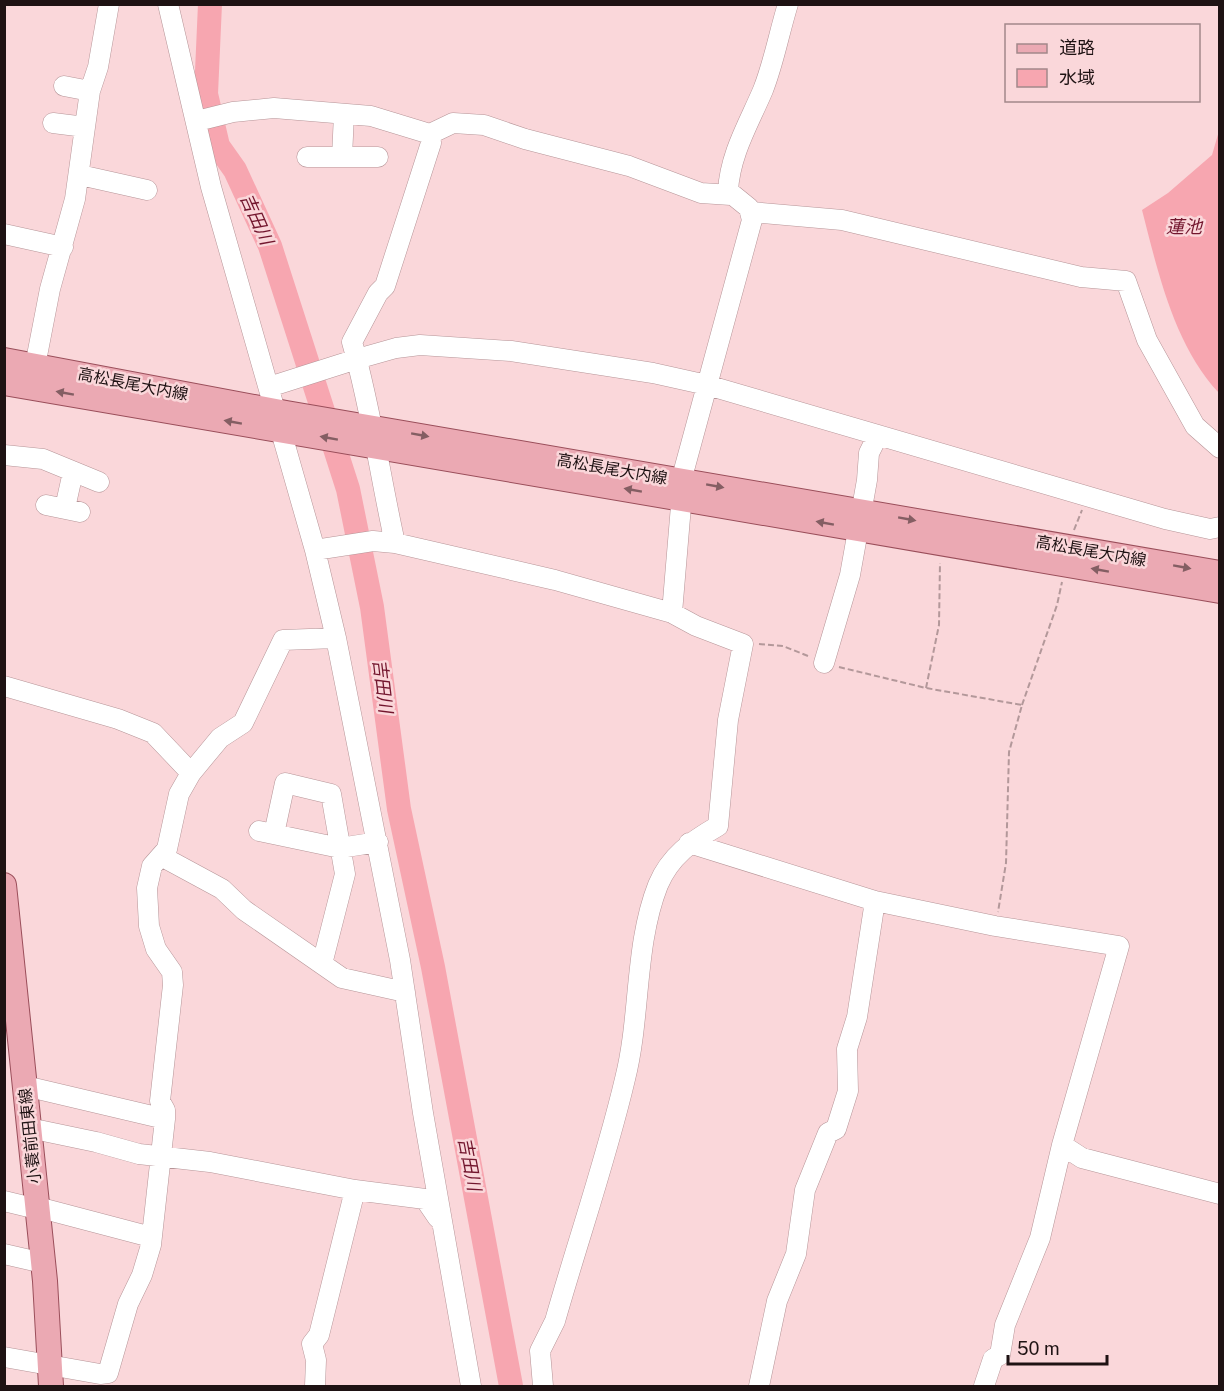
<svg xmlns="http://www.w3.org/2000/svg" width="1224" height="1391" viewBox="0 0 1224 1391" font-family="'Public Sans','Noto Sans JP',sans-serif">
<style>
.water{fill:#f7a6b0}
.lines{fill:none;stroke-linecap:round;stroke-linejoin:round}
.river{stroke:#f7a6b0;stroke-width:24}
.minor-casing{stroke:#b69598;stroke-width:21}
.major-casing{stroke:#9a4e5a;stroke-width:26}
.path{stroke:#b3989a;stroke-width:2;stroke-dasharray:6 3;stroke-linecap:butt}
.minor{stroke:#fff;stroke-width:20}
.major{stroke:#eba9b3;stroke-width:24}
.oneway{fill:#845e63}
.labels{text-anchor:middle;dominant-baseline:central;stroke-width:5;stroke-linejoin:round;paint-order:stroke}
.street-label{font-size:16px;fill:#1e1213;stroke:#fad7da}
.water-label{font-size:18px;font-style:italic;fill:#73162e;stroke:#fad7da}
</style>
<rect width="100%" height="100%" fill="#fad7da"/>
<path class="water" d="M1219 131 1220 393H1219C1174 345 1158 272 1142 210L1168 193 1212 155Z"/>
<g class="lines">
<path class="river" d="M210 4 206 94 218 146 235 170 270 246 348 489 372 607 399 809 433 967 511 1386"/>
<defs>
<path id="minor" d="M168 4 211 187 315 550 336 638 400 960 423 1113 471 1386
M64 86 90 91
M197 121 233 112 274 108 371 116 430 134 453 123 484 125 525 139 629 166 701 193 731 195
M53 123 85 127
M307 157H378
M342 157 344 114
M80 175 147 190
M751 212 842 220 1081 277 1126 281 1147 340 1195 426 1220 448
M4 234 63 247
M35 366 50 289 75 199 90 91 98 67 109 4
M269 387 357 359 396 348 420 345 511 351 653 373 707 385 1165 519 1210 529 1220 527
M4 455 43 459 99 482
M46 505 80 512
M65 508 73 472
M395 543C380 476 371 408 352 342L378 293 385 286 431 143 430 134
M315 550 373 541 395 543 555 580 672 613 696 626 743 644 728 720 718 826C692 841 670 856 658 885 634 946 641 1016 625 1079 606 1160 578 1240 555 1321L540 1351 543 1386
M672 613 684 470 752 220 749 208 728 191C730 154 749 123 763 90 774 62 779 33 788 4
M824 663 850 575 867 480 869 453 878 435
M4 686 118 719 153 733 191 773
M259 831 340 848 378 842
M274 834 285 783 331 794 345 874 322 964
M689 843 875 901 995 926 1119 946 1062 1145 1040 1238 1005 1325 1000 1355 993 1359 984 1386
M161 856 222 889 244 910 342 978 405 992
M25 1086 165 1119
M29 1128 96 1142 139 1154 210 1162 355 1190 425 1199 438 1218
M1062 1145 1082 1158 1220 1194
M4 1201 37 1209
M37 1207 151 1237
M4 1254 43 1263
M4 1357 100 1374 108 1373 128 1304 142 1275 151 1245 165 1119V1110L160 1101 173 985 172 972 156 949 149 926 147 888 152 866 167 849 179 794 191 773 220 738 243 723 283 640 336 638
M315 1386 316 1360 312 1344 319 1335 355 1190
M759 1386 777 1301 796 1254 805 1190 828 1133 836 1129 848 1091 847 1049 857 1017 875 901"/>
<path id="major" d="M4 360 286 413 1220 573
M4 383 1220 591
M4 885 45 1281 51 1386"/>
</defs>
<use href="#minor" class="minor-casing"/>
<use href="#major" class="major-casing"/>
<path class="path" d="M1074 530 1082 510
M759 644 783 646 808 656
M839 667 926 688 1022 705 1009 752 1006 863 998 912
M926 688 939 625 940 563
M1022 705 1057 605 1062 582"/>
<use href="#minor" class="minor"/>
<use href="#major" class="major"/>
</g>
<defs><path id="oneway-solid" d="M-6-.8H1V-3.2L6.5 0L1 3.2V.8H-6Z" transform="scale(1.5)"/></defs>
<g class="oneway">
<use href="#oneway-solid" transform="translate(65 393) rotate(-170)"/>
<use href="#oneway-solid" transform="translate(233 422) rotate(-170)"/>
<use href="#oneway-solid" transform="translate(420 435) rotate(10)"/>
<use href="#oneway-solid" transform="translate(329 438) rotate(-170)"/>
<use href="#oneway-solid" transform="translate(715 486) rotate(10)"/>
<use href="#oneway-solid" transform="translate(633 490) rotate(-170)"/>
<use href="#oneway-solid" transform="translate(907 519) rotate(10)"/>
<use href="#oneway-solid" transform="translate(825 523) rotate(-170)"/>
<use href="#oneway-solid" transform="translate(1182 567) rotate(10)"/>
<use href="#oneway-solid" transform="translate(1100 570) rotate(-170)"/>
</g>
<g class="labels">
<g class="street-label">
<text transform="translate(133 384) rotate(11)">高松長尾大内線</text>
<text transform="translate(612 469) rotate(10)">高松長尾大内線</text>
<text transform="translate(1091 551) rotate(10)">高松長尾大内線</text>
<text transform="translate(30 1136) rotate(-96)">小蓑前田東線</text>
</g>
<g class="water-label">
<text transform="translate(257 219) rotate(66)">吉田川</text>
<text x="1184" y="226">蓮池</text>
<text transform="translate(383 686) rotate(83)">吉田川</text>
<text transform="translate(470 1164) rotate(79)">吉田川</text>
</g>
</g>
<rect width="1224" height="1391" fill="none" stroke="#1e1213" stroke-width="12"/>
<rect x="1005" y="24" width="195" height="78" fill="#fad7da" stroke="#a2888a" stroke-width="1.5"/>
<rect x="1017" y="44" width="30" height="9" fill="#eba9b3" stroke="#a2888a" stroke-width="1.5"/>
<text x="1059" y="54" font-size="18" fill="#1e1213">道路</text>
<rect x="1017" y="69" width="30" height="18" fill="#f7a6b0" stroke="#a2888a" stroke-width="1.5"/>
<text x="1059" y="84" font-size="18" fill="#1e1213">水域</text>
<path d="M1008 1355v9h99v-9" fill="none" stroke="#1e1213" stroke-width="3"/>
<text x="1017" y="1355" font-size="18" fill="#1e1213" stroke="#fad7da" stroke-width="4.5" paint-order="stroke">50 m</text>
</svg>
